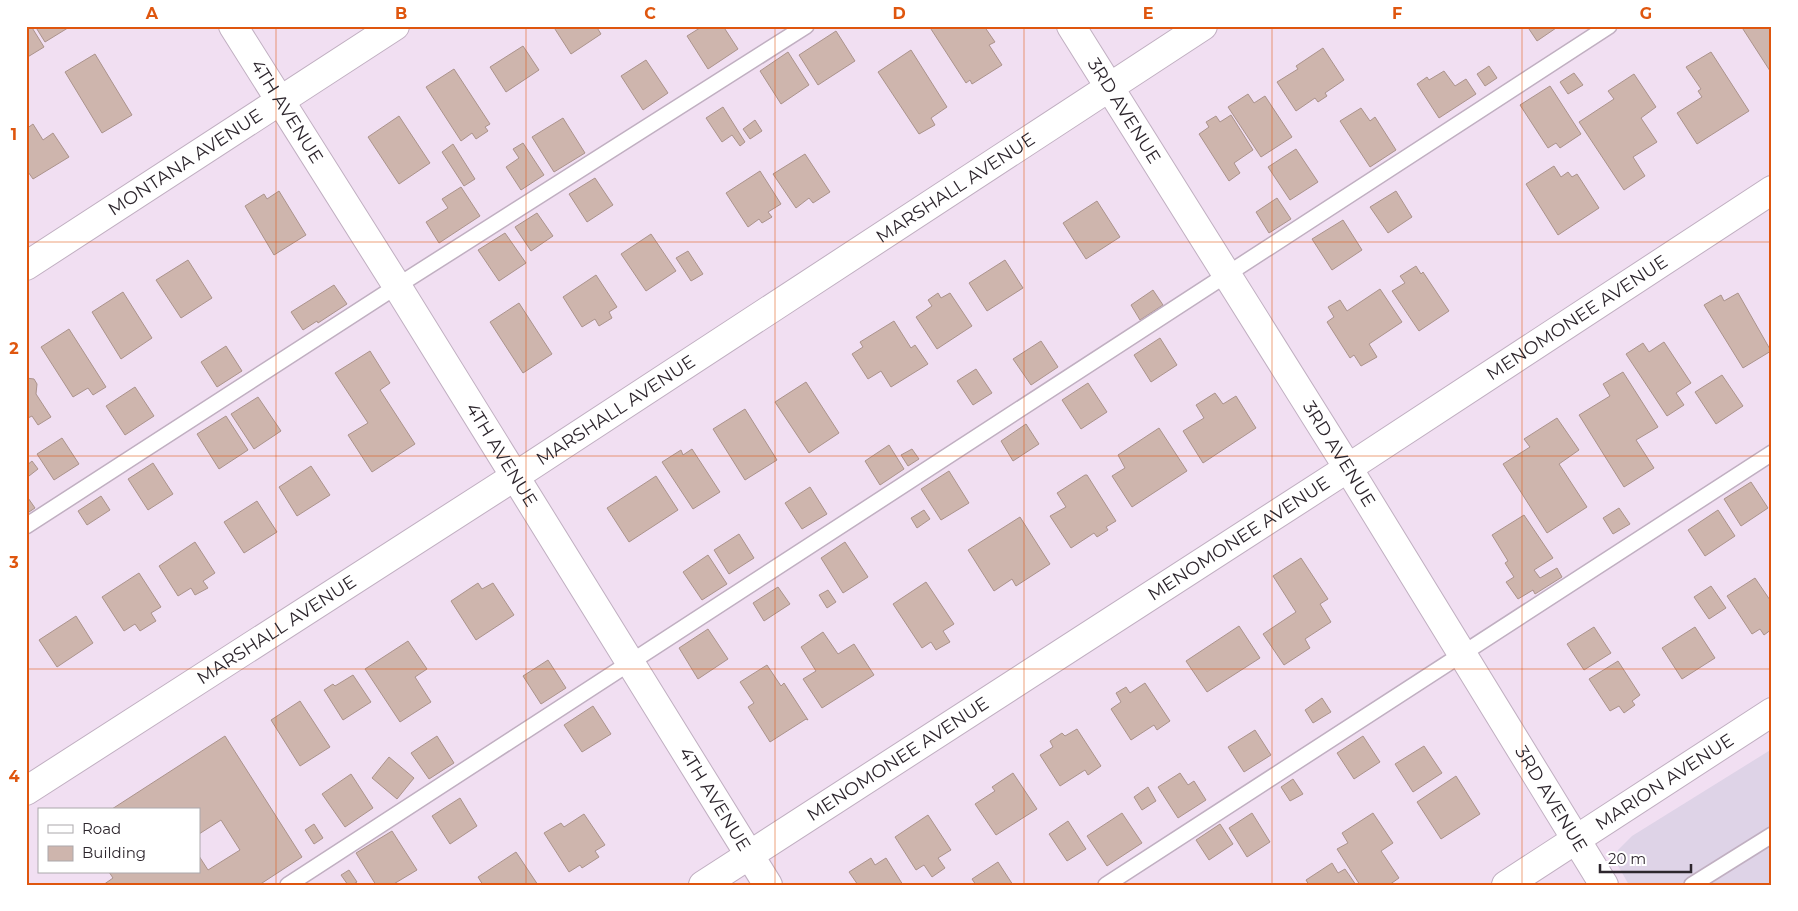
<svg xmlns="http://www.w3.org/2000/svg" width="1798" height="911" viewBox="0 0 1798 911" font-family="Montserrat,sans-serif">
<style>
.industrial{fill:#ded3e7}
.building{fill:#ceb5ad;stroke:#ab938c}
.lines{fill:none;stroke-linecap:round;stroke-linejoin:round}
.service-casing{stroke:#c0afc1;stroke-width:18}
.minor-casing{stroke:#c0afc1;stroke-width:30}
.service{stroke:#fff;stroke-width:15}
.minor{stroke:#fff;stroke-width:28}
.grid{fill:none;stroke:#df560e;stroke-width:1;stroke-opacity:0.55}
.labels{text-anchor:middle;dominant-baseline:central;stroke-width:4;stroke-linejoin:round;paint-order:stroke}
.street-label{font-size:18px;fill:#2d262d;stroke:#fff}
.neatline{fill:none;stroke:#df560e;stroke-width:2}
.grid-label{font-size:16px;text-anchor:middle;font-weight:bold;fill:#df560e}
</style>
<rect width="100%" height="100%" fill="#f1dff2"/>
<path class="industrial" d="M1772 749V885H1629L1617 864 1618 850 1632 836Z"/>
<path class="building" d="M26 26H31L44 47 26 58Z
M35 26H71L45 42Z
M553 26H596L601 34 571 54Z
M703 26H723L738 49 708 69 687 36Z
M929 26H984L995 42 989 45 1002 65 972 84 970 80 966 83Z
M1527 26H1559L1537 41Z
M1741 26H1772V74Z
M836 31 855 61 818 85 799 55Z
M523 46 539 70 506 92 490 67Z
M1323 48 1344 80 1325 93 1327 96 1318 102 1315 98 1296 111 1277 82 1298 69 1296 66Z
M911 50 947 107 931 118 935 125 919 134 878 72Z
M788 52 809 85 781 104 760 71Z
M1711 52 1749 111 1697 144 1677 113 1702 97 1698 91 1701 89 1686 67Z
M95 54 132 115 102 133 65 72Z
M646 60 668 93 643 110 621 76Z
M1489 66 1497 78 1485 86 1477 74Z
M454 69 490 124 485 127 488 131 476 139 472 133 461 141 426 87Z
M1444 71 1455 86 1466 79 1476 94 1439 118 1417 84 1427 77 1429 80Z
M1574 73 1583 85 1568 94 1560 82Z
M1634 74 1656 107 1641 118 1657 142 1633 157 1645 176 1624 190 1579 122 1614 99 1608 91Z
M1550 86 1581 134 1560 148 1556 143 1548 148 1520 105Z
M1248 94 1254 103 1265 96 1292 137 1261 157 1228 107Z
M723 107 745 142 740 146 732 135 722 142 706 118Z
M1361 108 1370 121 1375 117 1396 150 1370 167 1340 121Z
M1231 115 1253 150 1234 163 1240 173 1229 181 1199 134 1209 127 1206 122 1216 116 1220 122Z
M399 116 430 163 399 184 368 137Z
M563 118 585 153 554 172 532 137Z
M755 120 762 131 750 139 743 129Z
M33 124 43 140 53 133 69 157 33 179 26 169V129Z
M523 143 544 175 521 190 506 167 519 158 513 149Z
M453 144 475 179 464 186 442 152Z
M1296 149 1318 182 1290 200 1268 167Z
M805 154 830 192 813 203 809 198 796 208 773 174Z
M1554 166 1561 177 1568 172 1572 177 1577 174 1599 208 1558 235 1526 184Z
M760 171 781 204 768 212 772 217 762 223 759 219 748 227 726 193Z
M595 178 613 205 587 222 569 194Z
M461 187 480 216 439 243 426 222 448 208 442 199Z
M279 191 306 235 274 255 245 206 264 194 267 199Z
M1396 191 1412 217 1388 233 1370 207Z
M1277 198 1291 219 1269 233 1256 212Z
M1097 201 1120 237 1086 259 1063 223Z
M537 213 553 236 531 251 515 227Z
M1343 220 1362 250 1332 270 1312 239Z
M505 233 526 263 499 281 478 250Z
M651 234 676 271 646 291 621 254Z
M688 251 703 274 691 281 676 258Z
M188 260 212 298 181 318 156 280Z
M1005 260 1023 288 987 311 969 283Z
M1416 266 1421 274 1423 272 1449 311 1419 331 1392 291 1405 283 1400 276Z
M596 275 617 307 609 312 612 318 599 326 595 319 582 327 563 297Z
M334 285 347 304 318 323 317 321 303 330 291 312Z
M1380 289 1402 322 1369 344 1377 357 1361 366 1354 355 1350 358 1327 322 1334 317 1328 307 1340 300 1347 311Z
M1153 290 1163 305 1140 320 1131 305Z
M123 292 152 338 121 359 92 312Z
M938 293 941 298 950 293 972 326 937 349 916 317 932 306 928 300Z
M1738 293 1771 351 1743 368 1704 305 1721 295 1724 301Z
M519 303 552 354 523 373 490 322Z
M894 321 911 348 915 345 928 364 891 387 881 371 868 379 852 354 863 347 860 342Z
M69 329 106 387 93 395 88 388 73 397 41 347Z
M1160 338 1177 365 1151 382 1134 355Z
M1041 341 1058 367 1031 385 1013 359Z
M1664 342 1691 383 1676 393 1684 405 1667 416 1626 354 1643 343 1649 352Z
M226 346 242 371 217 387 201 362Z
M370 351 390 383 380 390 415 444 372 472 348 435 368 423 335 373Z
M976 369 992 393 973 405 957 381Z
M1623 372 1658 427 1636 440 1654 468 1624 487 1579 415 1610 396 1603 384Z
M1722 375 1743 406 1716 424 1695 392Z
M26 378 34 379 37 384 36 394 51 417 38 425 32 416 26 419Z
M806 382 839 433 809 453 775 402Z
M1088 383 1107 412 1081 429 1062 400Z
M135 387 154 416 125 435 106 406Z
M1215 393 1223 404 1236 396 1256 428 1203 463 1183 431 1204 418 1196 405Z
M258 397 281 431 254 449 231 414Z
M745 409 777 460 745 480 713 429Z
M226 416 248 450 219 469 197 434Z
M1557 418 1579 450 1559 464 1587 507 1547 533 1503 464 1530 447 1524 439Z
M1026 424 1039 444 1013 461 1001 441Z
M1159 428 1187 471 1132 507 1112 476 1125 468 1118 455Z
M62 438 79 464 54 480 37 454Z
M889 445 904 469 880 485 865 461Z
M692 449 720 492 693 509 662 462 681 450 683 455Z
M912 449 919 459 908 466 901 455Z
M32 461 38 469 29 476 26 473V466Z
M153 463 173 494 148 510 128 479Z
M311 466 330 495 297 516 279 487Z
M949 471 969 503 941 520 921 489Z
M1085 475H1087L1116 521 1106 527 1108 530 1097 537 1094 533 1071 548 1050 516 1066 507 1057 493Z
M656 476 678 510 629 542 607 508Z
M1751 482 1768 508 1741 526 1724 499Z
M810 487 827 514 802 529 785 503Z
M26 495 35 508 26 514Z
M101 496 110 510 87 525 78 511Z
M257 501 277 532 244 553 224 522Z
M1619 508 1630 524 1613 534 1603 518Z
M924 510 930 519 917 528 911 518Z
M1718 510 1735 536 1705 556 1688 530Z
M1524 515 1553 558 1534 570 1540 578 1557 568 1562 577 1535 594 1533 590 1518 599 1506 582 1514 577 1505 563 1508 561 1492 535Z
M1020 517 1050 564 1016 586 1012 579 994 591 968 550Z
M739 534 754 558 729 574 714 550Z
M195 542 215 573 203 581 208 588 195 595 191 588 178 596 159 566Z
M845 542 868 577 843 593 821 558Z
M708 555 727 584 702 600 683 572Z
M1301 558 1328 599 1320 604 1331 622 1305 639 1310 648 1284 665 1263 634 1296 612 1273 576Z
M139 573 161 607 151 613 156 621 140 631 135 624 124 631 102 597Z
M1755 578 1772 603V629L1764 635 1760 629 1752 634 1727 596Z
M926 582 954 624 943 631 950 642 936 650 931 642 922 648 893 604Z
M478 583 482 589 493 583 514 615 476 640 451 601Z
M1711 586 1726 608 1709 619 1694 597Z
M778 587 790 604 764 621 753 603Z
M828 590 836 602 827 608 819 595Z
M76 616 93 643 57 667 39 640Z
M1239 626 1260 658 1207 692 1186 661Z
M1594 627 1611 653 1584 670 1567 644Z
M1695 627 1715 658 1682 679 1662 648Z
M708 629 728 659 698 679 679 648Z
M823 632 838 654 854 644 874 675 822 708 803 679 816 671 801 647Z
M408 641 427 669 415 677 431 702 400 722 365 669Z
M548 660 566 688 541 704 523 676Z
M1618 661 1640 695 1632 701 1635 705 1624 713 1619 706 1610 711 1589 679Z
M767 665 781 686 784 683 808 720 806 719 770 742 748 707 754 703 740 682Z
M353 675 371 702 343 720 324 690 333 684 335 686Z
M1145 683 1170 721 1157 730 1154 725 1131 740 1111 709 1121 702 1116 693 1126 687 1130 693Z
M1322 698 1331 712 1313 723 1305 710Z
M300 701 330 747 300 766 271 720Z
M593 706 611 734 582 752 564 725Z
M1077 729 1101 766 1088 775 1085 770 1060 786 1040 755 1053 747 1050 741 1062 733 1065 736Z
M1255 730 1271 755 1244 772 1228 747Z
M225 736 302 857 259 885H103L113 878 109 872H199V856L208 870 240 850 221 820 199 834V810L112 809Z
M437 736 454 763 429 779 411 753Z
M1363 736 1380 762 1354 779 1337 753Z
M1424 746 1442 773 1413 792 1395 764Z
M389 757 414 778 397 799 372 778Z
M1013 773 1037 809 996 835 975 804 995 791 992 787Z
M1180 773 1188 785 1194 781 1206 800 1178 818 1158 787Z
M351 774 373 808 345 827 322 794Z
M1456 776 1480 814 1441 839 1417 802Z
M1293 779 1303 794 1290 801 1281 787Z
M1148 787 1156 801 1142 810 1134 797Z
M460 798 477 826 450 844 432 816Z
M1122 813 1142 843 1107 866 1087 836Z
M1252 813 1270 842 1247 857 1229 828Z
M1373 813 1393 843 1381 851 1399 878 1389 885H1360L1337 849 1348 843 1342 833Z
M584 814 605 845 595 851 599 857 582 868 580 865 569 872 544 833 561 823 564 827Z
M928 815 951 850 938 858 945 868 932 877 924 865 916 870 895 837Z
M1068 821 1086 849 1067 861 1049 834Z
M314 824 323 838 314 844 305 830Z
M1220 824 1233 844 1209 860 1196 840Z
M392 831 417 870 392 885H376L356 853Z
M516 852 538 885H483L478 877Z
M871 858 875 865 886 858 903 885H858L849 872Z
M998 862 1013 885H976L972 879Z
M1332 863 1338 873 1345 869 1356 885H1309L1306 880Z
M349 870 357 882 352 885H348L341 875Z"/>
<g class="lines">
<defs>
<path id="service" d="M26 526 397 286 806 26
M288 885 1609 26
M1106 885 1772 453
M1692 885 1772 835"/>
<g id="minor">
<path id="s1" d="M233 26 397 286 768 885"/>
<path id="s2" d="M1071 26 1348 468 1604 885"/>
<path id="s3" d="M26 266 395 26"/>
<path id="s4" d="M26 791 514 477 1203 26"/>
<path id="s5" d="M703 885 1348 468 1772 190"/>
<path id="s6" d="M1506 885 1772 712"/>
</g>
</defs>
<use href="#service" class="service-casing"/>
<use href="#minor" class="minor-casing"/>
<use href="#service" class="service"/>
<use href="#minor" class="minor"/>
</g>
<path class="grid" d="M276 26V885M526 26V885M775 26V885M1024 26V885M1272 26V885M1522 26V885M26 242H1772M26 456H1772M26 669H1772"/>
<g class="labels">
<g class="street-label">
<text stroke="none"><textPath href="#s2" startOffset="100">3RD AVENUE</textPath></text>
<text stroke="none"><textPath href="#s1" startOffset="101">4TH AVENUE</textPath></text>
<text stroke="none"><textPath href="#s3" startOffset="190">MONTANA AVENUE</textPath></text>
<text stroke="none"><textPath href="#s4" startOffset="1108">MARSHALL AVENUE</textPath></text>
<text stroke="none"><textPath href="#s5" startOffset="1042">MENOMONEE AVENUE</textPath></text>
<text stroke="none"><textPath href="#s4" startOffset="702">MARSHALL AVENUE</textPath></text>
<text stroke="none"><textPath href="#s1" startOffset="506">4TH AVENUE</textPath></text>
<text stroke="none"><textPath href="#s2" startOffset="505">3RD AVENUE</textPath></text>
<text stroke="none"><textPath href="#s5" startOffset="638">MENOMONEE AVENUE</textPath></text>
<text stroke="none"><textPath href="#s4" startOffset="298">MARSHALL AVENUE</textPath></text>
<text stroke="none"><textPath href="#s5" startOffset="232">MENOMONEE AVENUE</textPath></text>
<text stroke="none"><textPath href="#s6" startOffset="189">MARION AVENUE</textPath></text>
<text stroke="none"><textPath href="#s1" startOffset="911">4TH AVENUE</textPath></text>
<text stroke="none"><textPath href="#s2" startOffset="910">3RD AVENUE</textPath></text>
</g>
</g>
<rect width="1798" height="911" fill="none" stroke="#ffffff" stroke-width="55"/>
<rect x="38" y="808" width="162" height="65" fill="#ffffff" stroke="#aba8ab"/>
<rect x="48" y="825" width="25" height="8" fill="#ffffff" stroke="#aba8ab"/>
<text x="82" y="834" font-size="15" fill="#2d262d">Road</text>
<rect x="48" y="846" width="25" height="15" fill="#ceb5ad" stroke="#aba8ab"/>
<text x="82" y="858" font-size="15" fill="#2d262d">Building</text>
<path d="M1600 864v8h91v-8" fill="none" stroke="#2d262d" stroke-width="2.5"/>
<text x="1608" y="864" font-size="15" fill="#2d262d" stroke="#ffffff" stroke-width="4" paint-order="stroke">20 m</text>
<rect x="28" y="28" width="1742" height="856" class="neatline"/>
<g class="grid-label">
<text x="152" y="19">A</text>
<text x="401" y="19">B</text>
<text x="650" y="19">C</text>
<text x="899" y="19">D</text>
<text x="1148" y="19">E</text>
<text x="1397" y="19">F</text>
<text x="1646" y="19">G</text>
<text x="14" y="140">1</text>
<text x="14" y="354">2</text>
<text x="14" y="568">3</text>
<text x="14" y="782">4</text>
</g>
</svg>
